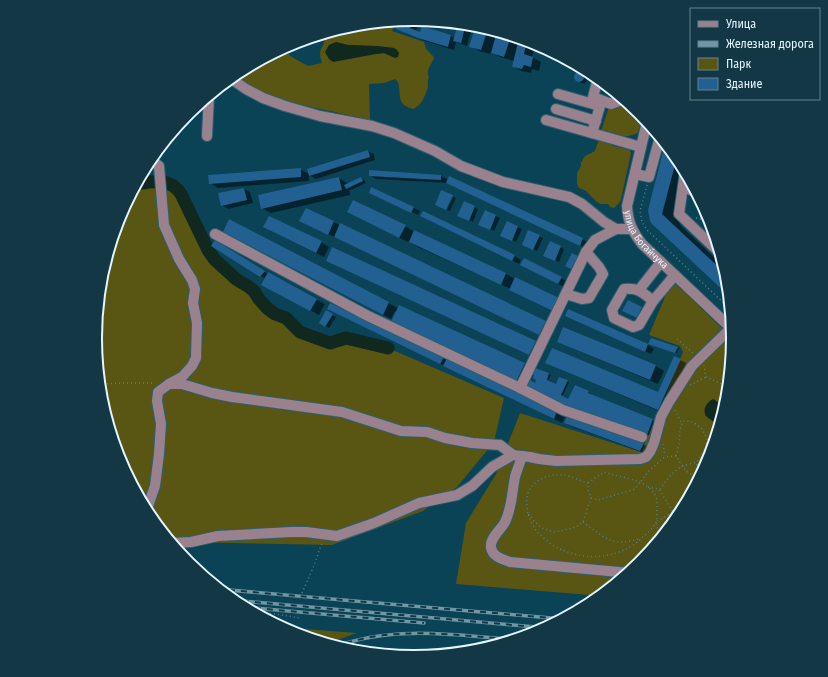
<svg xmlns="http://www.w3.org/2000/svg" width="828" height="677" viewBox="0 0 828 677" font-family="'Fira Sans Condensed',sans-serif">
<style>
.green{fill:#595512;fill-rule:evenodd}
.water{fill:#11281f}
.shadow{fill:#0007}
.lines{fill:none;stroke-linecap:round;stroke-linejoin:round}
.river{stroke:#11281f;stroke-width:13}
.building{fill:#216090}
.minor-casing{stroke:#2d6071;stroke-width:12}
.path{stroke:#548090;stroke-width:1.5;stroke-dasharray:1 3;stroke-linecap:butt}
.minor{stroke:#9a818e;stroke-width:10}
.rail-casing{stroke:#6f97a5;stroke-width:3.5}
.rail{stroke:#133745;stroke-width:2;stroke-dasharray:6;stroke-linecap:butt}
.labels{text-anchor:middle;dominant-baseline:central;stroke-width:3;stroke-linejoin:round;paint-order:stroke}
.street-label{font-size:10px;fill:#e3f6ff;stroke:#133745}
.rim{fill:none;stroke:#e3f6ff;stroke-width:2}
</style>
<rect width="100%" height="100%" fill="#0a4356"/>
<path class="green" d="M396 21 392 31 424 42 426 49 434 57C433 64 425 69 429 77 427 81 428 83 428 87 425 96 422 105 413 109 410 108 407 107 404 105 396 98 403 85 395 79L384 83 369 84 370 121 335 112 310 107 282 100 259 91 234 75 282 49 292 57 308 66 322 63C321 60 320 56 320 53 321 45 328 43 322 34L352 25ZM336 42 348 45 376 46 394 48 388 55 384 53 376 54Z
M627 102 642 115 638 133C624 139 615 136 601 131L609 107Z
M599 139 607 142 613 146 629 149 631 153 621 199 620 202 614 208 610 207 608 204H600L597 202 586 191 579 188 577 184V173L581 166V163L583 159 585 156 595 151Z
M154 181H160L177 188 181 194 208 250 215 260 236 279 249 287 254 291 259 299 267 308 275 314 286 318 300 332 330 343 346 338 388 348 504 398 494 442 457 487 423 511 332 545 169 542 148 516 119 461 101 401 95 338 101 276 119 216 136 184Z
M676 284 733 339 727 401 709 461 680 516 640 565 601 596 456 584 466 523 496 474 520 413 641 452 658 414 683 352 680 346 649 335 670 285Z
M278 627 357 633 326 644 292 634Z"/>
<path class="water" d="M336 42 348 45 376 46 394 48 397 50 399 53 398 57 395 58 384 53 376 54 333 62 329 59 325 52 329 45Z
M713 399 718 402 725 408 719 427C716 422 710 420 706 416 702 409 707 402 713 399Z"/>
<path class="shadow" d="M414 19 420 20 416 31 421 33 423 27 451 36 454 38 459 23 473 25 467 46 456 42 454 50 425 41 404 32 398 29 402 26 404 20Z
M477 25 536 43 532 57 541 62 539 71 532 69 531 73 521 71 513 66 514 61 500 57 491 52 490 54 479 51 471 46Z
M576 74H580L585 76 586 77 587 81 584 84 577 81 576 80 575 76Z
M666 144 680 161 691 183 680 225 724 267 727 276 729 295 650 210Z
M368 151 374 154 375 160 316 179 309 175V181L218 188 210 183 300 169 309 174Z
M370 175 441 176 447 179V183L376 179Z
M339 178 347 183 348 184 361 178 364 180 366 183 351 190H349L350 195 271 213 262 208Z
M456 187 582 239 591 244 588 249Z
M244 189 250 192 253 203 228 209 222 205 219 194Z
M376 196 414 208 420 211 418 215Z
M453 197 456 198 450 211 447 210Z
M464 202 478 209 473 222 462 217Z
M306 209 545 322 554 326 548 339 307 224Z
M485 211 500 218 494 231 483 226Z
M423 212 515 256 521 260 519 264 427 219Z
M357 217 405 226 415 232 506 274 515 279 511 289 418 247 408 241V242Z
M230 220 398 308 399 306 525 364 533 369 525 386 397 312 395 311 391 319 232 236Z
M507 222 522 229 516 242 505 237Z
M273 232 321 242 329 247 324 257Z
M539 236 543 238 537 251 527 246Z
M550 242 564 249 559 262 548 257Z
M221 244 268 274 325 304 319 315 271 289 266 279 212 246Z
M573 254 581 259 575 270 567 265Z
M327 261 535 342 544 347 538 359 335 265Z
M527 268 561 278 567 281 564 287Z
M642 308 645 310 641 319 627 313Z
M568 311 648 345 654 349 651 354 572 319Z
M326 312 336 317 329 328 320 322Z
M336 313 443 358 557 412 565 417 562 423Z
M564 328 656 366 664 371 658 384 567 346Z
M649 344 677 347 679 348 677 353Z
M680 360 686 363 670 400 666 414 555 367 662 396Z
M536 369 551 375 548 381 557 385 560 378 569 382 562 397 569 400 575 387 590 393 589 395 654 421 649 435 589 414 535 384 537 379Z
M565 423 643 444 649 448 647 454 571 426Z"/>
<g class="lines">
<path class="river" d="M136 184C153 181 170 177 181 194L208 250 215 260 236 279 249 287 254 291 259 299 267 308 275 314 286 318 300 332 330 343 346 338 388 348"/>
</g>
<path class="building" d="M413 19 410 28 420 32 422 26 451 35 448 47 418 38 396 29 398 25H401L403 20Z
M458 23 466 24 461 43 453 41Z
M476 25 488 29 481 50 469 47Z
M497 31 511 36 504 57 491 53Z
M519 38 527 41 524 54 533 57 531 67 524 65 522 69 512 67Z
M574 77a5 5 0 1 1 10 0a5 5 0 1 1-10 0Z
M665 144 677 157 662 214 727 275 729 294 728 295 652 224 650 221 648 210Z
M368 150 370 157 309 176 307 169Z
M301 168V177L209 184 208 175Z
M369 170 441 175V180L369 176Z
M449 176 583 238 580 246 446 183Z
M339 177 342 190 261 209 258 195Z
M361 177 363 181 346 189 344 185Z
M371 187 414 207 411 213 369 193Z
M244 188 247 200 221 206 218 193Z
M441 190 453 195 446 210 435 205Z
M353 200 406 225 399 238 347 212Z
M464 201 475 206 469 221 457 216Z
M306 208 334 221 328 235 299 221Z
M485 210 496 215 490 230 478 225Z
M423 211 515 255 512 261 420 216Z
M269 216 322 241 316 253 263 227Z
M229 219 389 302 383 315 223 232Z
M507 221 518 226 512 241 500 236Z
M340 223 546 321 539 335 334 237Z
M414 230 506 273 501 285 409 242Z
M528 230 540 235 533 250 522 245Z
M215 240 265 271 260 277 211 246Z
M550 241 561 246 555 261 543 256Z
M332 247 536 341 529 355 326 261Z
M572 253 578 256 571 269 565 266Z
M524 258 562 277 558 284 520 265Z
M268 272 317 299 310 311 261 285Z
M515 277 559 298 553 311 509 290Z
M628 300 642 307 637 318 622 311Z
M330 303 444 357 440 364 327 309Z
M399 305 525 363 516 382 390 324Z
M568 309 648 344 651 338 678 347 675 353 648 344 645 352 565 316Z
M326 310 333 314 325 327 319 323Z
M563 327 656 365 650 380 557 342Z
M552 348 658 392 674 356 681 359 658 410 545 363Z
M447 358 557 411 554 419 443 366Z
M535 368 549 373 547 380 556 384 559 377 568 380 561 395 568 399 575 385 589 391 588 393 653 419 647 435 586 413 571 409 527 387 530 380 535 383 536 380 533 378 534 375 532 374Z
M567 416 644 443 640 451 564 423Z"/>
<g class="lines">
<defs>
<g id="minor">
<path d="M230 78 246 89 263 98 285 106 320 116 372 126 394 133 435 151 461 166 503 182 569 197 582 204 604 222 616 229H632"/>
<path d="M598 78 593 97 611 104 624 99"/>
<path d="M558 94 600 106 592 133"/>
<path d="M556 109 596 121"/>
<path d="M546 120 641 147"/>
<path id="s1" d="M647 122 627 206C628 222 632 231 642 244L733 330"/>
<path d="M207 136 209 96"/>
<path d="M685 172 679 214 720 253"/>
<path d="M635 174 649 177 660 137"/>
<path d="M683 187 696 192"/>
<path d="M215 234 368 316 520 388 563 410 642 437"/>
<path d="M624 289C639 288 642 292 653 301L639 325 633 327 614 318 612 310Z"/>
<path d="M639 290 661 262"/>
<path d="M566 294 582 299 589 298 603 274 599 267 586 252"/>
<path d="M653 301 675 275"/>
<path d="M169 384H182L212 393 232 397 342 412 401 431 427 432 445 438 472 443 500 445 513 455 530 457 539 459 556 461 640 459 646 457 650 452 654 443 661 417 669 402 692 366 731 328"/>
<path d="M520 388 586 252 595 240 616 229"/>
<path d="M522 456C520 463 517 470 515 477 512 492 512 508 505 522 501 530 489 538 491 548 493 557 502 559 510 562L630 573"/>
<path d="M147 514V509L155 486 159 454 161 424 157 401 158 392 169 384 182 377 192 366 196 358 197 323 193 303 195 289 192 280 179 259 164 225 159 166 150 159"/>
<path d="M171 543 191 542 218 536 291 532H306L337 536 374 523 419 503 457 495 472 486 492 467 513 455"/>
</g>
</defs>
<use href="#minor" class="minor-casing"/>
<path class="path" d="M647 185 640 211 642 222 647 230 731 310
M696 218 711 222
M677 339 694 354
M704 365 706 377 729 387
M99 384 123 383H155
M690 385 706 377
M675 410 681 422
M663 444 665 456
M676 456 679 445 680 430 682 423 684 421H688L693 422 702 429 707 439 706 448 697 462 696 474
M648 487 659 489 673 512 669 529
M660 489C665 482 670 475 677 470 682 465 691 464 697 462
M591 498 598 500 635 489 648 472 662 459 665 457 676 456C680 462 684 471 691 474 695 475 697 475 701 477
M528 513C527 508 526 502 527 497 529 481 549 473 564 475 572 476 580 481 588 483V490L591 498 583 522 576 527 565 530 554 532 542 528 534 521 528 513C529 518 531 523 534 527 538 534 545 539 551 544 579 562 617 561 642 538 646 534 654 528 656 522 657 519 657 514 657 510 658 504 657 498 654 493 644 479 618 477 604 472L588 483
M583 522C605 538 613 548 641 538
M660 540 656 522 673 512 676 511 681 513
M302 593 313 568 322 543
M250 612 275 614 301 618"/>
<use href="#minor" class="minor"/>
<defs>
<path id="rail" d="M217 589 563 619
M231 600 547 628
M243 607 424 623
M335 647C390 625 458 635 516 640"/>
</defs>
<use href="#rail" class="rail-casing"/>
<use href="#rail" class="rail"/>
</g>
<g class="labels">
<g class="street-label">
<text stroke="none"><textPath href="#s1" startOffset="126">улица Богайчука</textPath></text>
</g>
</g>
<path d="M0 0H828V677H0ZM102 338a312 312 0 1 1 624 0a312 312 0 1 1-624 0Z" fill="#133745" fill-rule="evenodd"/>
<path class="rim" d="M102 338a312 312 0 1 1 624 0a312 312 0 1 1-624 0Z"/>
<rect x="690" y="8" width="130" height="92" fill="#133745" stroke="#66838f"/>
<rect x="698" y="21" width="20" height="6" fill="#9a818e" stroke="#66838f"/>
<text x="726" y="28" font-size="12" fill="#e3f6ff">Улица</text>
<rect x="698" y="41" width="20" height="6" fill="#6f97a5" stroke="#66838f"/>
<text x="726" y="48" font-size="12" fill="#e3f6ff">Железная дорога</text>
<rect x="698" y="58" width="20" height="12" fill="#595512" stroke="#66838f"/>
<text x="726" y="68" font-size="12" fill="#e3f6ff">Парк</text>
<rect x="698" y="78" width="20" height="12" fill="#216090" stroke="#66838f"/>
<text x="726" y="88" font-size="12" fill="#e3f6ff">Здание</text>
</svg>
